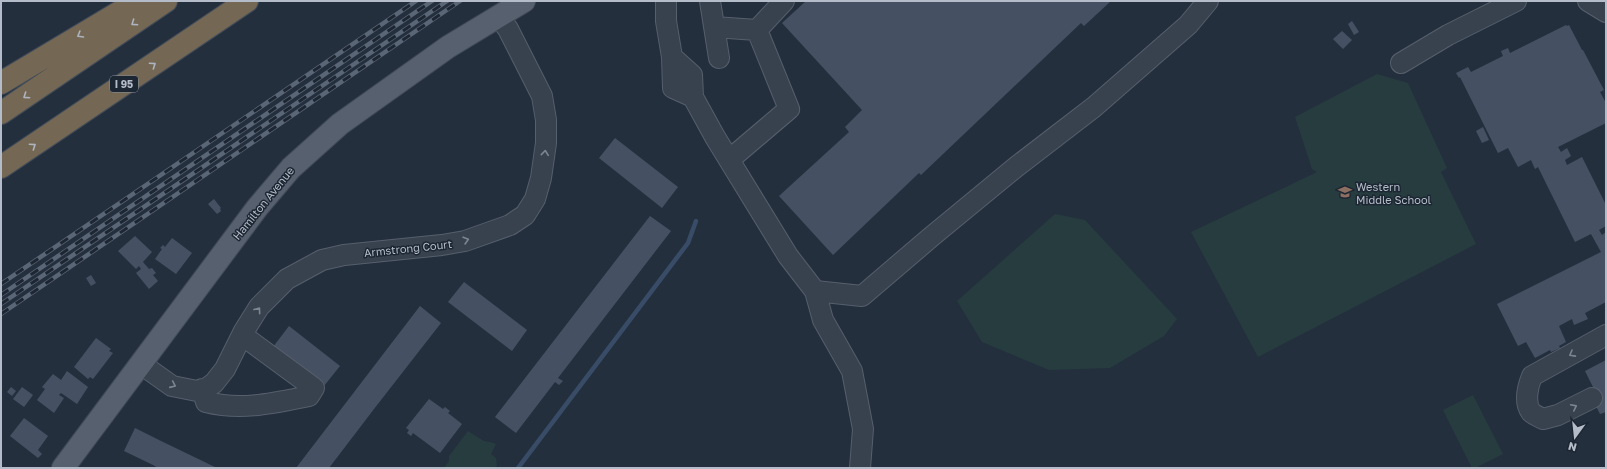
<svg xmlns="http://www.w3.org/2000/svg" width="1607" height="469" viewBox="0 0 1607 469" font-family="'Golos Text',sans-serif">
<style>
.green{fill:#263c3f}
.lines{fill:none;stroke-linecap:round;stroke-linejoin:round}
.stream{stroke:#394c67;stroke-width:4.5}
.building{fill:#455162}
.minor-casing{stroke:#565f6c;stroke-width:22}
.major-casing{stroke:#414a57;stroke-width:24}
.highway-casing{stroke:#434c59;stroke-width:24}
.minor{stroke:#38414e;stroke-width:20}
.major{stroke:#56606e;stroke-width:22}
.highway{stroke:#746855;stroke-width:22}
.rail-casing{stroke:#5a6575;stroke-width:4.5}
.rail{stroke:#1d2633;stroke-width:3;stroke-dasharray:9;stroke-linecap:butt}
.oneway{stroke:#aeb4bd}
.oneway2{stroke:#7c8592}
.labels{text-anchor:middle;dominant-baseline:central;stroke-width:3;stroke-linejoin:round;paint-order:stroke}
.shield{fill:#1d2633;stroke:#878f9c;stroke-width:1}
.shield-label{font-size:10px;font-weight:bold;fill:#b4bcc9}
.poi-label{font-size:11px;fill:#b4bcc9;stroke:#1d2633;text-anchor:start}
.street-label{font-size:11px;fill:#b4bcc9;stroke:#1d2633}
</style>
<rect width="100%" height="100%" fill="#242f3e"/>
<path class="green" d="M1377 74 1408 83 1447 168 1441 172 1476 244 1258 357 1191 232 1317 172 1312 169 1295 117Z
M1055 214 1085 220 1177 319 1164 336 1110 368 1049 370 982 342 957 301Z
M1473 395 1503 454 1475 468H1472L1443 410Z
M468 431 484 441 490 442 496 444 491 454 496 458 497 465 495 468H444L449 461V456Z"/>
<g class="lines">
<path class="stream" d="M518 468 688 243 696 221"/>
</g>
<path class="building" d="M806 1H1111L1084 26 1081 23 921 175 919 173 833 255 779 196 849 132 845 127 862 110 782 23Z
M1352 21 1359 32 1354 35 1348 24Z
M1566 25 1567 26 1569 25 1582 50H1583L1604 90 1600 92 1606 103V123L1558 147 1561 152 1567 148 1571 156 1565 160 1567 165 1582 157 1606 205V226L1599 230 1602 235 1606 232V302L1585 313 1588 319 1574 325 1572 319 1559 326 1566 342 1559 346 1560 348 1551 352 1550 350 1535 358 1526 342 1518 346 1497 304 1601 252 1591 234 1575 242 1538 167 1535 169 1531 160 1518 167 1508 148 1498 153 1460 77 1459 78 1456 73 1468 67 1471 72 1503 56 1501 51 1508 48 1510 53Z
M1342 31 1352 40 1343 49 1333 39Z
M1483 127 1489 140 1482 143 1476 131Z
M615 138 678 187 662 208 599 158Z
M214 199 221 208 220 209 221 211 217 214 208 204Z
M650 216 671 231 558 378 563 381 559 385 555 382 516 433 495 417Z
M135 236 152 252 143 262 149 269 152 268 156 273 153 275 158 281 149 289 136 273 141 269 139 266 136 269 118 251Z
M172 238 192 253 176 274 155 259 162 249 160 248 163 245 165 247Z
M91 275 96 283 91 286 86 278Z
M464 282 527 330 512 351 448 302Z
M420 306 441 323 374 409 329 468H296Z
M289 326 340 366 324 386 273 347Z
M96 338 111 349 109 351 113 353 93 379 90 377 88 379 74 367Z
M1606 360V412L1600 414 1592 398 1597 395 1585 371Z
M67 371 88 387 77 404 61 393 59 395 64 398 54 413 37 400 45 389 42 387 53 374 61 380Z
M11 387 16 391 12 396 7 392Z
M22 387 33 395 24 407 13 399Z
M429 399 443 409 445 407 450 411 448 413 462 424 440 453 413 433 411 436 407 433 409 430 406 428Z
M24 418 48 436 38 450 42 454 38 458 10 436Z
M135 428 161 441 217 468H158L153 465 124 451Z"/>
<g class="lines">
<defs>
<path id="minor" d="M666 1V21L672 57 673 88 693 97
M710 1 719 58
M1588 1 1606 12
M714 27 757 30
M672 57 692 75 693 97 715 137 788 256 815 291 862 296 931 237 1016 167 1094 107 1188 25 1208 1
M1401 63 1448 35 1516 1
M729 160 789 109 757 30 784 1
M815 291 823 320 852 371 863 429 860 468
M141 364 172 386 197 391 207 388 214 383 225 369 244 331 259 307 287 279 322 260 344 255 442 245 465 241 510 225 525 215 535 199 541 178 546 143V120L542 96 508 29 498 16
M202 389 206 402C242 411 274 403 309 396L314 388 242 335
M1592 398 1558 415 1543 419C1539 417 1533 414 1531 412 1524 402 1528 386 1532 376L1606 335"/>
<path id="major" d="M63 468 257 208 291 168 340 124 448 47 524 1"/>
<path id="highway" d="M1 83 138 1
M1 113 166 1
M1 167 247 1"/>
</defs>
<use href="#minor" class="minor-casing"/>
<use href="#major" class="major-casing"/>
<use href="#highway" class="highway-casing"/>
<use href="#minor" class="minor"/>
<use href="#major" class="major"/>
<use href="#highway" class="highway"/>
<defs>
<path id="rail" d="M1 284 416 1
M1 295 432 1
M1 304 447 1
M1 314 460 1"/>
</defs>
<use href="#rail" class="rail-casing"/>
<use href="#rail" class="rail"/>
</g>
<defs><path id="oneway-chevron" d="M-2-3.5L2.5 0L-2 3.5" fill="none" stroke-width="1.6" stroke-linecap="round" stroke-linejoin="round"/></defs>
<g class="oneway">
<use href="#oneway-chevron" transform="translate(134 23) rotate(146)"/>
<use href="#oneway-chevron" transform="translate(80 35) rotate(149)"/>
<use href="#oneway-chevron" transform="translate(153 65) rotate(-34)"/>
<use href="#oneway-chevron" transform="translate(26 96) rotate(146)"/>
<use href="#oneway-chevron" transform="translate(33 146) rotate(-34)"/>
</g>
<g class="oneway2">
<use href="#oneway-chevron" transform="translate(545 153) rotate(-84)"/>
<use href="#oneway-chevron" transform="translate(466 240) rotate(-16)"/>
<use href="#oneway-chevron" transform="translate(258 310) rotate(-54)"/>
<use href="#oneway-chevron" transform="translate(1572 354) rotate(151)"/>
<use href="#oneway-chevron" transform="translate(173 385) rotate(24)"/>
<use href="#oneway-chevron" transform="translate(1574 407) rotate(-27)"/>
</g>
<defs>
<symbol id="school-bare" viewBox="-9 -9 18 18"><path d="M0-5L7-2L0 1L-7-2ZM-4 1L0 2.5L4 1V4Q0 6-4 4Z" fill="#8d6e63" stroke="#1d2633" stroke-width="2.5" paint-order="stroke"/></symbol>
</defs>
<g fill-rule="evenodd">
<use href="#school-bare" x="1335" y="182" width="20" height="20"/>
</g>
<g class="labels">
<rect class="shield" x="110" y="76" width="28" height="16" rx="3"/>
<g class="shield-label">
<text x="124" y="84">I 95</text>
</g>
<g class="poi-label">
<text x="1356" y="186">Western<tspan x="1356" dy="13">Middle School</tspan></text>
</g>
<g class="street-label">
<text transform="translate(263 203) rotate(-51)">Hamilton Avenue</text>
<text transform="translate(408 248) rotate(-6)">Armstrong Court</text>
</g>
</g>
<rect width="1607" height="469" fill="none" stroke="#b4bcc9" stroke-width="4"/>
<g transform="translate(1575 437) rotate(195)" stroke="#1d2633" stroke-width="3" paint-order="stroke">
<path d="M0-3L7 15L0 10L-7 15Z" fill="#b4bcc9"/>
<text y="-6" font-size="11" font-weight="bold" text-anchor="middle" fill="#b4bcc9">N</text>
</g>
</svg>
